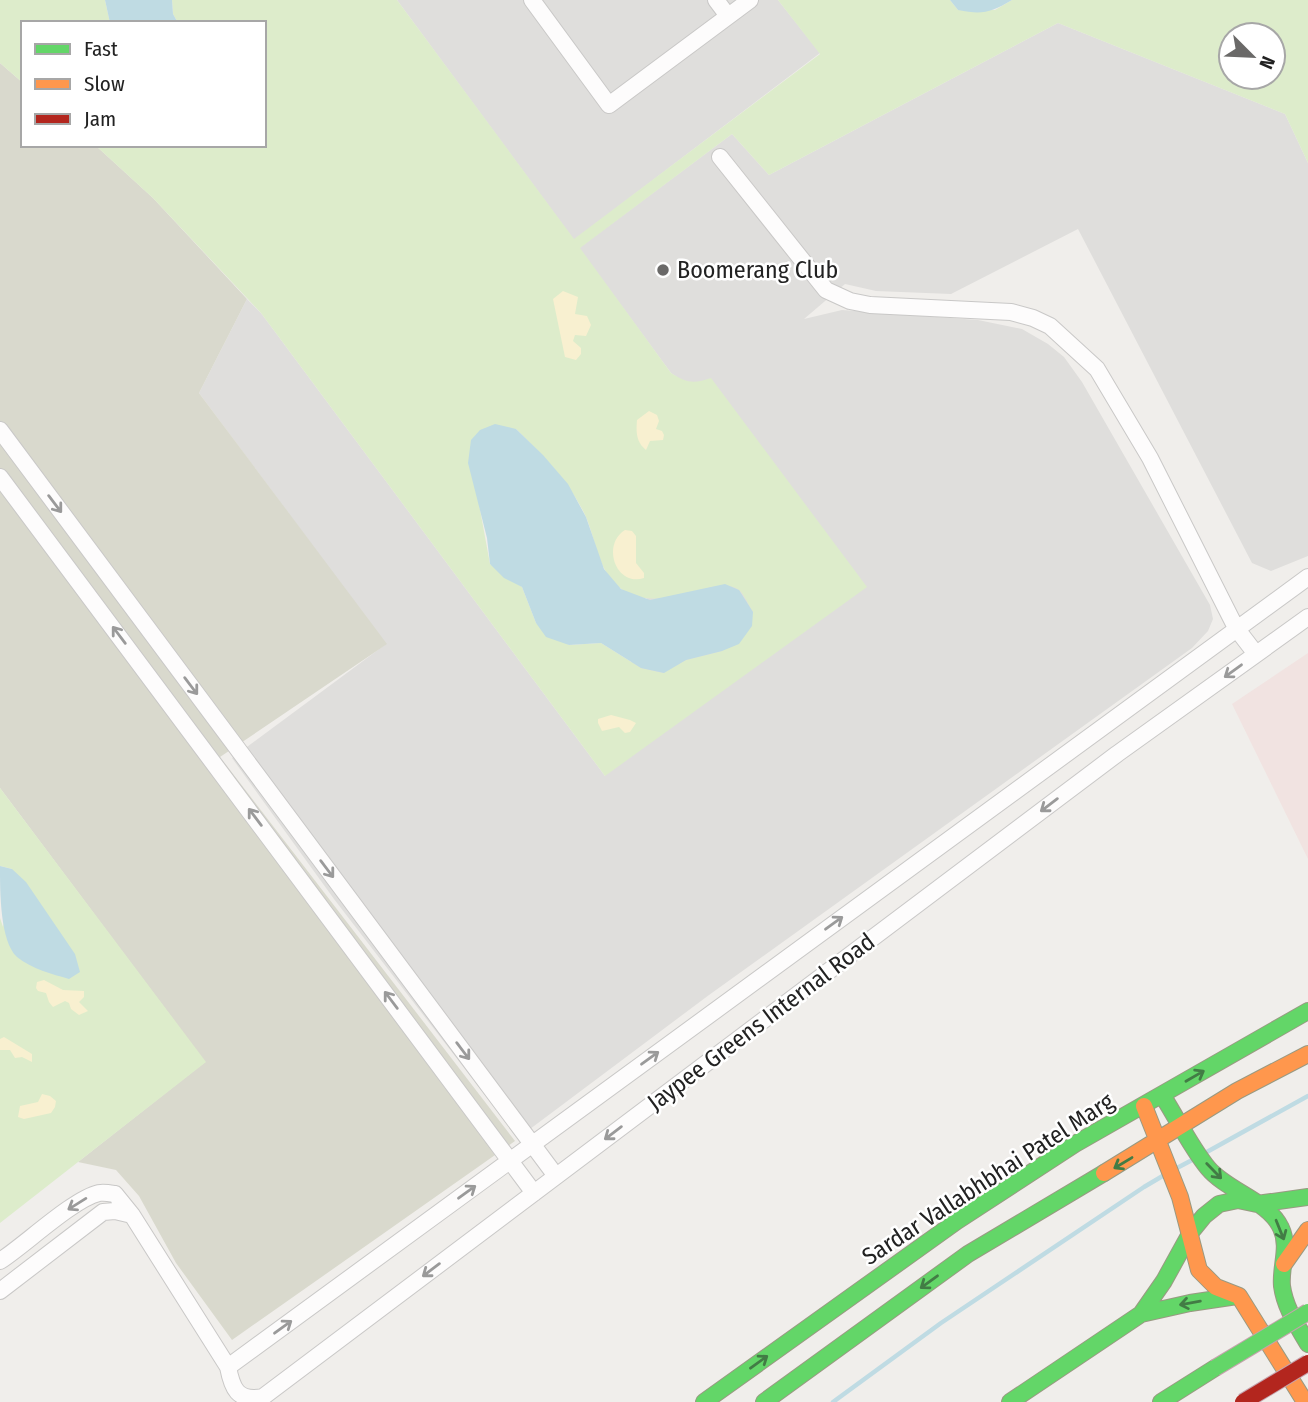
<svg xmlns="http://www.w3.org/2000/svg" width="1308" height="1402" viewBox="0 0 1308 1402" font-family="'Fira Sans Condensed',sans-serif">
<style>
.residential{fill:#dfdedc}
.commercial{fill:#f1e3e1}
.construction{fill:#d9d9cd}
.grass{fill:#ddeccb;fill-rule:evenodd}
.sand{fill:#f8f0d0}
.water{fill:#bfdbe3}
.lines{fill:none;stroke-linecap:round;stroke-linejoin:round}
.stream{stroke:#bfdbe3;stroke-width:4.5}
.street-casing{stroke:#c9c8c7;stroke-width:18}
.fast-casing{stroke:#999a82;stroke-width:18}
.slow-casing{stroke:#999a82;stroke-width:18}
.street{stroke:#fdfcfc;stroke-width:16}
.fast{stroke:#63d668;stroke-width:16}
.slow{stroke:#ff974d;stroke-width:16}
.fast-bridge-casing{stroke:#c5a2ac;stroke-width:18;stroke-linecap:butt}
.jam-bridge-casing{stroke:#c5a2ac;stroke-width:18;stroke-linecap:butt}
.fast-bridge{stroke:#63d668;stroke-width:16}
.jam-bridge{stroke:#b3261e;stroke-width:16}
.oneway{stroke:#9a9a9a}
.oneway2{stroke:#427c45}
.poi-dot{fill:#6a6968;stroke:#fff;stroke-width:2.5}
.labels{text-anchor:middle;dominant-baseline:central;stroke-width:5;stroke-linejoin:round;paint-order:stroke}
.poi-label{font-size:24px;fill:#222;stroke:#fff;text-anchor:start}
.street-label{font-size:24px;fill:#222;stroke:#fff}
</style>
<rect width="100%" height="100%" fill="#f0eeeb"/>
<path class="residential" d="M397 0H778L820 53 574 240Z
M1058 23 1285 114 1308 163V556L1271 571 1252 563 1078 229 951 294 876 291 845 284 804 319 842 310 978 320 1022 329 1048 344 1064 357 1082 382 1210 605 1213 619 1208 631 1192 648 709 995 518 1138 334 899 232 758 386 644 199 393 247 299 261 313 605 776 697 383 684 382 671 373 579 248 732 134 769 175Z"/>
<path class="commercial" d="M1308 653V859L1232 704Z"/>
<path class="construction" d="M0 63 23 83V145H95L153 198 247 299 199 393 387 644 220 757 515 1141 232 1340 176 1263 139 1196 116 1170 78 1162 205 1062 0 788Z"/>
<path class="grass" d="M0 0H105L110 23H23V83L0 63Z
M172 0H397L574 239 820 54 778 0H950L958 10H995L1012 0H1308V163L1285 114 1058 23 769 175 732 134 580 248 671 373C686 383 694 384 711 378L867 587 605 776 261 313 153 198 95 145H264V23H178L173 14ZM1231 35H1273V77H1231ZM516 429C543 455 570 482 586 517 596 541 598 571 620 588 659 618 716 572 739 590 744 594 749 606 753 612L722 651 686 660 663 673 641 668 601 643 569 645 536 623 522 587 490 564 479 504Z
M0 788 206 1062 0 1223V918L3 927 12 869 0 866Z"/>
<path class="sand" d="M563 291 578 297 575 314 587 316 591 325 586 336 575 335 573 341 581 348V354L576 360 565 357 553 299Z
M649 411 657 415 659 421 656 429 662 431 664 435 663 440 650 441 646 450C636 442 636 432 637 420Z
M625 530 632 531 636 536V563L644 573V578C616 587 601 545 625 530Z
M611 715 630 720 636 723 630 732 625 733 619 727 602 731 598 723V719Z
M44 980 63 990 84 991V997L79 1002 88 1011 79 1015 71 1009 69 1003 65 1001 53 1007 49 1002 46 993 38 991 36 988 37 982Z
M4 1037 32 1054V1062L22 1057 15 1058 10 1050H0V1039Z
M42 1094 50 1096 56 1101 55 1107 51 1113 24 1119 18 1117 20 1106 38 1102Z"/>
<path class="water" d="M105 0H172L173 14 178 23H110Z
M950 0H1012C990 13 982 15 958 10Z
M495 424 516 429 543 455 568 484 586 517 604 569 621 589 650 600 725 584 739 590 753 612 752 626 739 644 722 651 686 660 664 673 641 668 601 643 569 645 546 637 536 623 522 587 504 578 490 564 487 538 468 463 471 440 480 430Z
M0 866 12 869 26 882 75 954 80 972 69 979C52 974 32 969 17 957 0 941 0 892 0 866Z"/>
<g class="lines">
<path class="stream" d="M1205 1153 1308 1096
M1177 1168 1194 1159
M833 1402 941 1323 1144 1187 1166 1174"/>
<defs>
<path id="street" d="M532 0 609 105 750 0
M716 0 728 16
M720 157 826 290 850 301 870 305 1011 312 1033 318 1050 326 1097 369 1150 458 1236 628 1256 654
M0 430 556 1176
M0 477 534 1193
M0 1261C25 1245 73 1199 99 1193 104 1192 109 1193 115 1194L132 1215 228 1367C232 1388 237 1402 263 1397L1117 754 1308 617
M0 1291 103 1212 115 1211 132 1215
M228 1367 1308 577"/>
<path id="fast" d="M1162 1095C1177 1118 1190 1146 1208 1168 1227 1191 1269 1201 1281 1228 1290 1247 1280 1267 1282 1286 1285 1308 1297 1325 1308 1344
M1141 1314 1164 1281 1191 1232 1204 1216 1219 1204 1238 1200 1257 1204 1308 1197
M704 1402 957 1221 1075 1144 1308 1011
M764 1402 968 1254 1104 1173
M1010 1402 1141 1314 1190 1303 1237 1296
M1161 1402 1215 1368"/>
<path id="slow" d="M1144 1106 1180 1197 1199 1270 1216 1287 1239 1296 1305 1402
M1104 1173 1237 1091 1308 1054
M1284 1264 1308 1230"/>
</defs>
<use href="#street" class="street-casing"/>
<use href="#fast" class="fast-casing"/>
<use href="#slow" class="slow-casing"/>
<use href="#street" class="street"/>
<use href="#fast" class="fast"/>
<use href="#slow" class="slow"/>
<defs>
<path id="fast-bridge" d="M1215 1368 1308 1312"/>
<path id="jam-bridge" d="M1243 1402 1308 1363"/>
</defs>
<use href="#fast-bridge" class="fast-bridge-casing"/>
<use href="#jam-bridge" class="jam-bridge-casing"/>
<use href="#fast-bridge" class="fast-bridge"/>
<use href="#jam-bridge" class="jam-bridge"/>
</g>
<defs><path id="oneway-shaft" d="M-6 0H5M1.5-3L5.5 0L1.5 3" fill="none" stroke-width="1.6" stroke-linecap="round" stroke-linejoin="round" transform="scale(1.75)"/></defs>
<g class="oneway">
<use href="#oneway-shaft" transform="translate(55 504) rotate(53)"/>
<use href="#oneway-shaft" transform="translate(119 635) rotate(-127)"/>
<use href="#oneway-shaft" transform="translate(1233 671) rotate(144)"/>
<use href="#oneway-shaft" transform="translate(191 686) rotate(53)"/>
<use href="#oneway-shaft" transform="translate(1049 805) rotate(143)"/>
<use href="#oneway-shaft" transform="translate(255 817) rotate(-127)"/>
<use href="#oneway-shaft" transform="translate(327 869) rotate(53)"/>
<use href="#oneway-shaft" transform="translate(834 923) rotate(-36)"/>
<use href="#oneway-shaft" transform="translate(391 1000) rotate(-127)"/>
<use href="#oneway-shaft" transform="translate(463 1051) rotate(53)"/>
<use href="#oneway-shaft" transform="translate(650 1058) rotate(-36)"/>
<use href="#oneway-shaft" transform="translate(613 1133) rotate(143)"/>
<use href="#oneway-shaft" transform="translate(467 1192) rotate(-36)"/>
<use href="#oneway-shaft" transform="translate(77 1204) rotate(148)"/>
<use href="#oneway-shaft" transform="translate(431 1270) rotate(143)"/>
<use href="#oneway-shaft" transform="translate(283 1327) rotate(-36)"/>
</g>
<g class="oneway2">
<use href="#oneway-shaft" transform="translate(1195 1076) rotate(-30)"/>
<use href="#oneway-shaft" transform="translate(1123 1163) rotate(149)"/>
<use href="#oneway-shaft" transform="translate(1214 1171) rotate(46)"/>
<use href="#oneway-shaft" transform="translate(1280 1230) rotate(68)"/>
<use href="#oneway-shaft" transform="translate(929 1282) rotate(144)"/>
<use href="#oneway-shaft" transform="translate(1190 1303) rotate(170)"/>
<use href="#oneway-shaft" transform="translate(759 1362) rotate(-36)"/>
</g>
<circle class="poi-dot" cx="663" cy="270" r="7"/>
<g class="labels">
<g class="poi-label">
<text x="677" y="270">Boomerang Club</text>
</g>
<g class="street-label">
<text transform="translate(761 1022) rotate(-37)">Jaypee Greens Internal Road</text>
<text transform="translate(988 1179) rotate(-33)">Sardar Vallabhbhai Patel Marg</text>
</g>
</g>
<rect x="21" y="21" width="245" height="126" fill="#ffffff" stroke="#a7a7a7" stroke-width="2"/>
<rect x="35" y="44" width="35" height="10" fill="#63d668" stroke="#a7a7a7" stroke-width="2"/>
<text x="84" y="56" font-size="21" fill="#222222">Fast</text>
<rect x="35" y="79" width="35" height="10" fill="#ff974d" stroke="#a7a7a7" stroke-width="2"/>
<text x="84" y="91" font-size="21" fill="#222222">Slow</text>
<rect x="35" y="114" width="35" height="10" fill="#b3261e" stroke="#a7a7a7" stroke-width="2"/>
<text x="84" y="126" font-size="21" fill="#222222">Jam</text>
<g transform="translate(1252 56) rotate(114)"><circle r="33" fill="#ffffff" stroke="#a7a7a7" stroke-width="2"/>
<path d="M0-5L12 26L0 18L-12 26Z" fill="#6a6968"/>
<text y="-10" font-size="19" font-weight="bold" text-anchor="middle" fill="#222222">N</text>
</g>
</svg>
